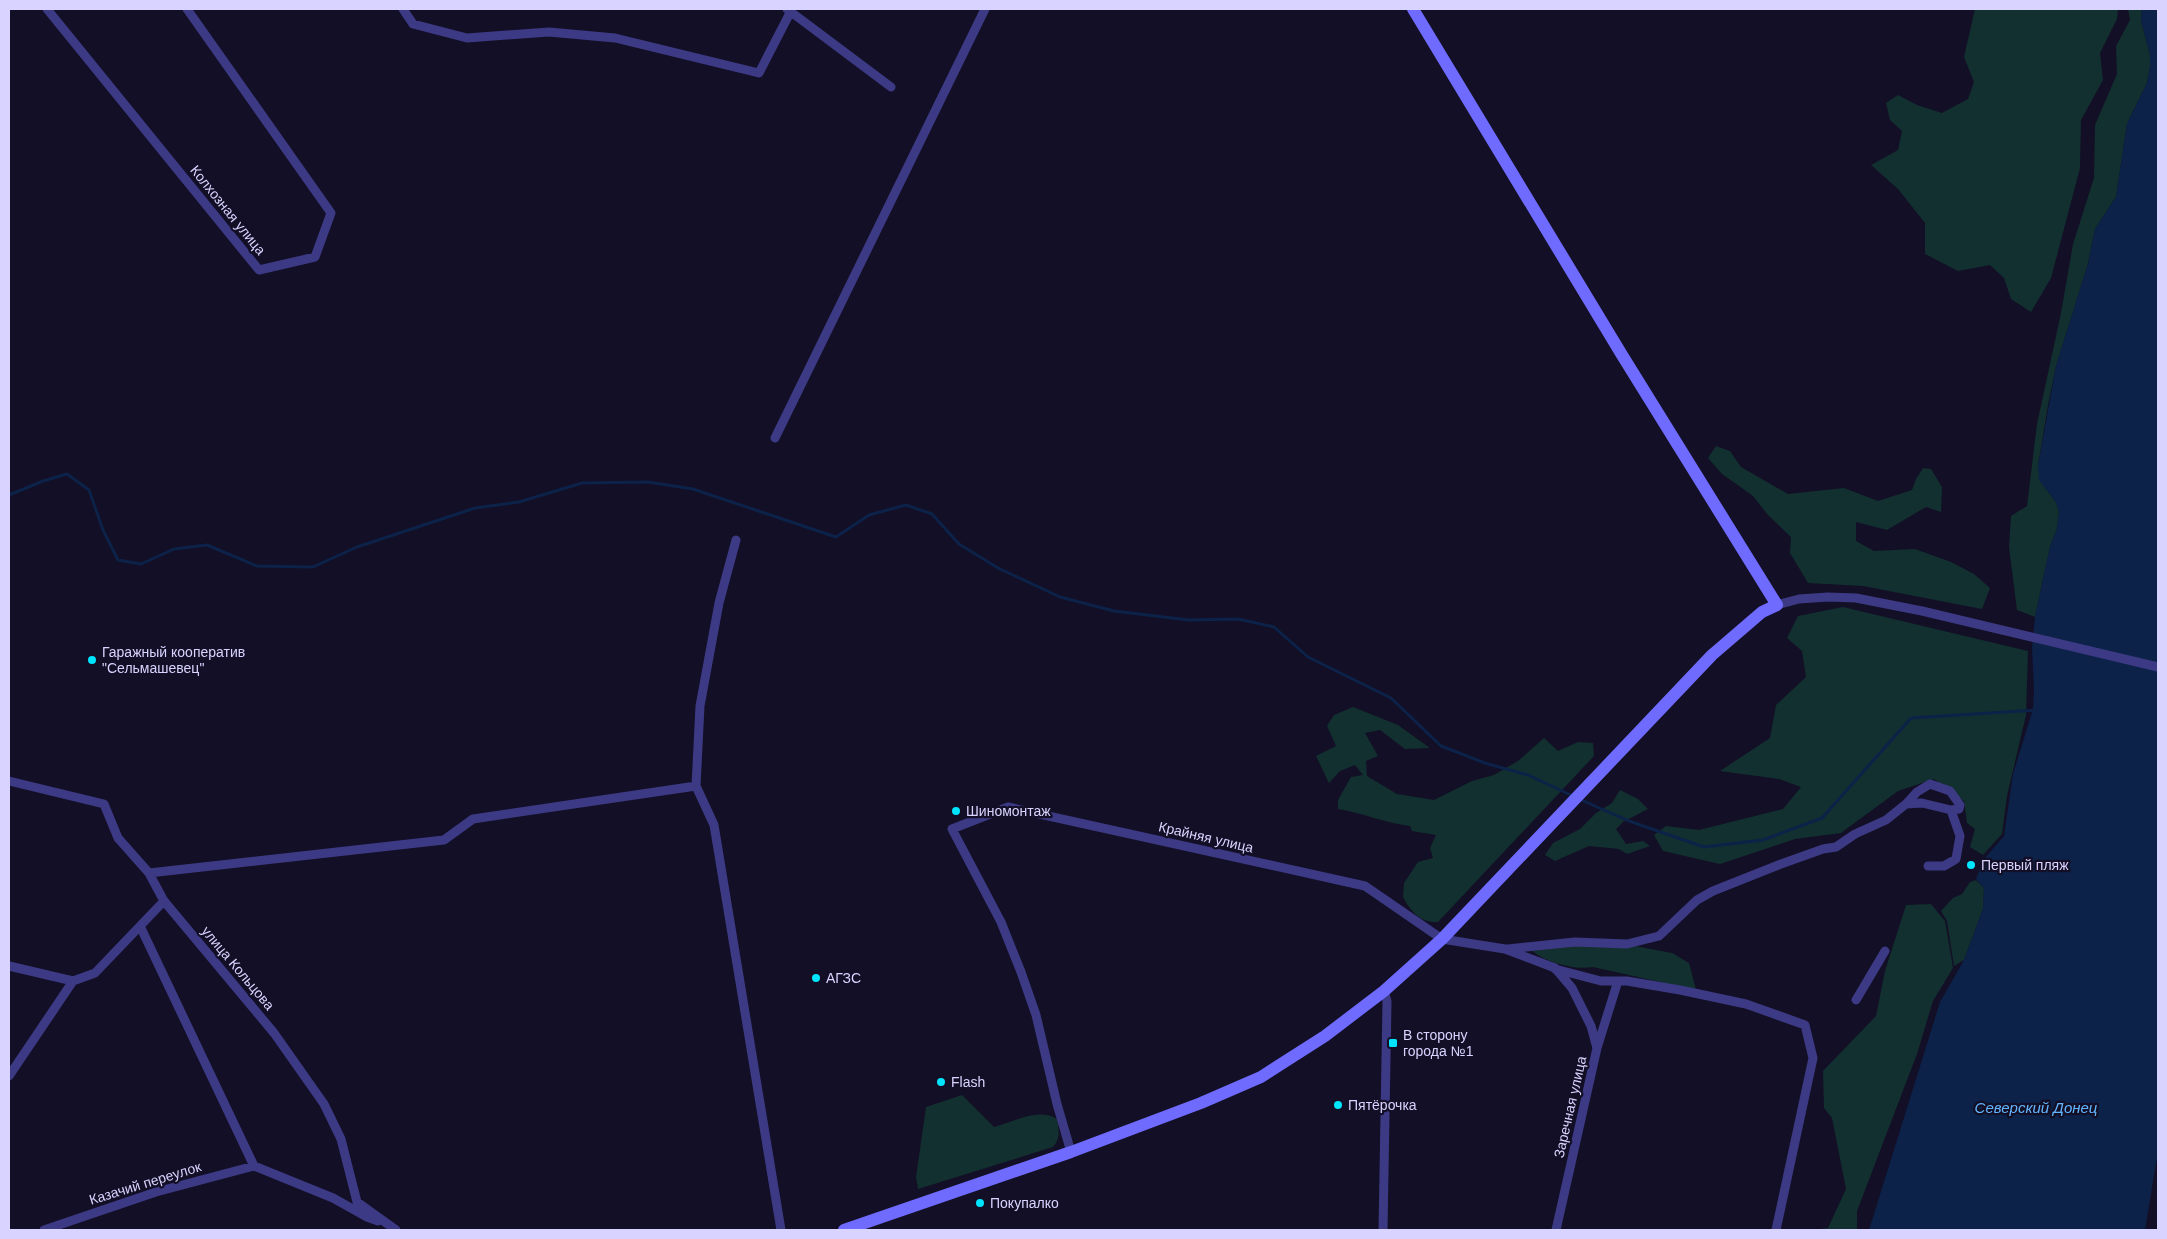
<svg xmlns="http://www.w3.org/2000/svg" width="2167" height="1239" viewBox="0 0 2167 1239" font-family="Helvetica,sans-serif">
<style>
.green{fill:#12302f}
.water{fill:#0c2248}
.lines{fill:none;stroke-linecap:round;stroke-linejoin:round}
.stream{stroke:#0c2248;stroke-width:3}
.street{stroke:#3d3a85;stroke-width:9}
.secondary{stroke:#6f6bff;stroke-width:12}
.poi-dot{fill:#00e5ff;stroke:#130f26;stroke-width:2}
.labels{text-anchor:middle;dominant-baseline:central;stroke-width:4.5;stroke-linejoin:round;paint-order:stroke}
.street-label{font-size:14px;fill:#d9d4ff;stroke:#130f26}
.poi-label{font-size:14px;fill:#d9d4ff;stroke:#130f26;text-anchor:start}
.water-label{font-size:15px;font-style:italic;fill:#62b6ff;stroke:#130f26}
</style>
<rect width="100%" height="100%" fill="#130f26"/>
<path class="green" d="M1975 9H2118L2117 19 2100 53 2103 80 2081 120 2080 168 2051 278 2031 312 2011 299 2004 278 1990 265 1958 271 1925 254V223L1898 189 1871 165 1898 150 1902 131 1890 120 1886 103 1898 95 1917 105 1942 113 1968 99 1974 82 1964 57Z
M2128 9H2142L2141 20 2150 55V67L2147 83 2127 124 2116 197 2095 229 2088 264 2056 366 2048 405 2038 466 2046 489 2056 502 2059 512 2057 529 2050 547 2035 617 2017 610 2009 547 2011 516 2027 506 2037 424 2061 313 2073 244 2094 178 2095 125 2117 74 2116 46 2130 20Z
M1716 446 1730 451 1741 467 1788 494 1844 488 1878 501 1912 490 1916 479 1923 468 1931 469 1942 487 1941 512 1926 507 1887 530 1856 522V541L1874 551 1915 549 1951 562 1974 574 1990 588 1982 609 1863 586 1808 583 1790 553 1791 537 1768 515 1753 496 1722 474 1708 458Z
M1843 607 2028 651 2026 715 2007 796 2002 834 1983 855 1970 847 1975 829 1967 823 1964 801 1934 779 1898 791 1841 833 1795 839 1720 864 1663 851 1654 835 1666 826 1699 830 1783 809 1801 787 1779 779 1720 771 1770 738 1776 705 1806 677 1802 651 1787 638 1798 616Z
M1353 707 1398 725 1430 748 1405 749 1380 730 1365 733 1378 756 1366 761 1367 776 1397 794 1434 800 1472 781 1494 775 1518 761 1544 738 1558 751 1578 742 1593 743 1594 756 1438 922C1421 923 1411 912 1403 897L1404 883 1418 862 1433 858 1430 848 1436 835 1412 831 1410 826C1385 823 1363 813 1338 809V800L1351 777 1363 775 1355 765 1340 771 1329 783 1316 756 1336 746 1327 726 1334 715Z
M1620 790 1638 799 1648 809 1623 822 1616 829 1626 844 1643 841 1650 846 1627 854 1619 849 1589 846 1555 861 1545 855 1553 843 1580 829 1596 813 1612 803Z
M1976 880 1984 888 1983 909 1964 960 1954 966 1947 921 1941 911 1953 898 1962 894 1970 882Z
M1931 904 1945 921 1953 968 1933 1001 1917 1054 1857 1211V1230H1813L1828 1228 1846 1189 1832 1118 1824 1108 1823 1071 1876 1016 1885 971 1906 905Z
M1573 946H1635L1672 953 1689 963 1696 990 1593 967C1573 970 1548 963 1532 951Z
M962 1095 994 1127C1014 1122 1038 1107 1057 1119 1059 1131 1061 1137 1053 1147L918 1189 916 1177 926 1107Z"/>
<path class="water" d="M2142 9H2158V1151L2145 1230H1869L1940 1002 1964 960 1983 909 1984 888 1976 879 1984 859 2004 836 2013 774 2033 709 2034 690 2032 648 2035 617 2050 547 2057 529 2059 512 2056 502 2039 480 2038 466 2056 366 2088 264 2095 229 2116 197 2127 124 2147 83 2150 67V55L2141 20Z"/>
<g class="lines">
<path class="stream" d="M9 495 43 481 67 474 89 490 103 530 118 560 141 564 174 549 207 545 257 566 313 567 357 547 475 508 519 502 582 483 648 482 693 489 836 537 869 515 906 505 932 514 959 544 998 568 1060 597 1114 611 1189 620 1238 619 1274 627 1308 657 1391 698 1441 746 1485 763 1528 775 1573 796
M1579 799 1629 821 1704 847 1763 840 1822 818 1911 718 2037 710"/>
<path class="street" d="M47 9 259 270 315 257 331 213 187 9
M403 9 413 24 467 38 549 32 615 38 759 73 792 9
M787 9 891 87
M775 438 985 9
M736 540 719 603 700 706 696 786 714 825 781 1230
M1777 605 1799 599 1828 597 1856 598 1922 611 2158 667
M9 781 104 804 118 838 149 873 164 901 274 1033 324 1104 341 1139 357 1202 396 1230
M1928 866H1944L1956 859 1960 836 1951 810
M149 873 444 840 473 819 696 786
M140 926 254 1166 333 1198 367 1217 378 1221
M1508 949 1575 942 1627 944 1659 936 1697 900 1713 891 1781 864 1823 849 1836 847 1855 834 1886 820 1906 804 1922 803 1951 810 1959 809 1960 805 1950 791 1930 784 1917 792 1906 804
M9 966 73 981 95 973 164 901
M1555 969 1601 981H1627L1680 990 1746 1004 1805 1025 1813 1058 1776 1230
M1856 1000 1885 951
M1597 1048 1618 981
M9 1076 73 981
M1071 1152 1057 1104 1036 1015 1021 972 1001 922 952 829 1008 807 1365 886 1442 939 1505 949 1555 968 1572 988 1591 1026 1597 1048 1556 1230
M44 1230 156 1192 254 1166
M1383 1230 1387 1001 1384 991"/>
<path class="secondary" d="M844 1230 1071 1152 1201 1103 1261 1077 1325 1036 1384 991 1442 939 1712 655 1762 612 1777 605 1622 355 1413 9"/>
</g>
<g class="poi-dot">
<circle cx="92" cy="660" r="5"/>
<circle cx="956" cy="811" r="5"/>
<circle cx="1971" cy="865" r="5"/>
<circle cx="816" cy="978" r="5"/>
<rect x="1388" y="1038" width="10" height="10" rx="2.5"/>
<circle cx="941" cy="1082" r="5"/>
<circle cx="1338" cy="1105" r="5"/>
<circle cx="980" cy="1203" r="5"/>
</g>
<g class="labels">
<g class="street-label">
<text transform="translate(228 210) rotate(51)">Колхозная улица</text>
<text transform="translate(1206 837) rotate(13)">Крайняя улица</text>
<text transform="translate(238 968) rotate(50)">улица Кольцова</text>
<text transform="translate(1570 1107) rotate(-77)">Заречная улица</text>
<text transform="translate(145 1183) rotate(-17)">Казачий переулок</text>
</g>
<g class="poi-label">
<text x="102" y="652">Гаражный кооператив<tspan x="102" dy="16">"Сельмашевец"</tspan></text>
<text x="966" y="811">Шиномонтаж</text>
<text x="1981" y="865">Первый пляж</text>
<text x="826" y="978">АГЗС</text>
<text x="1403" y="1035">В сторону<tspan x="1403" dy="16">города №1</tspan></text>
<text x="951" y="1082">Flash</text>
<text x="1348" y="1105">Пятёрочка</text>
<text x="990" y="1203">Покупалко</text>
</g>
<g class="water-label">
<text x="2036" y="1107">Северский Донец</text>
</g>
</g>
<rect width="2167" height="1239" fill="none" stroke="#d9d4ff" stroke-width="20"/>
</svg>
